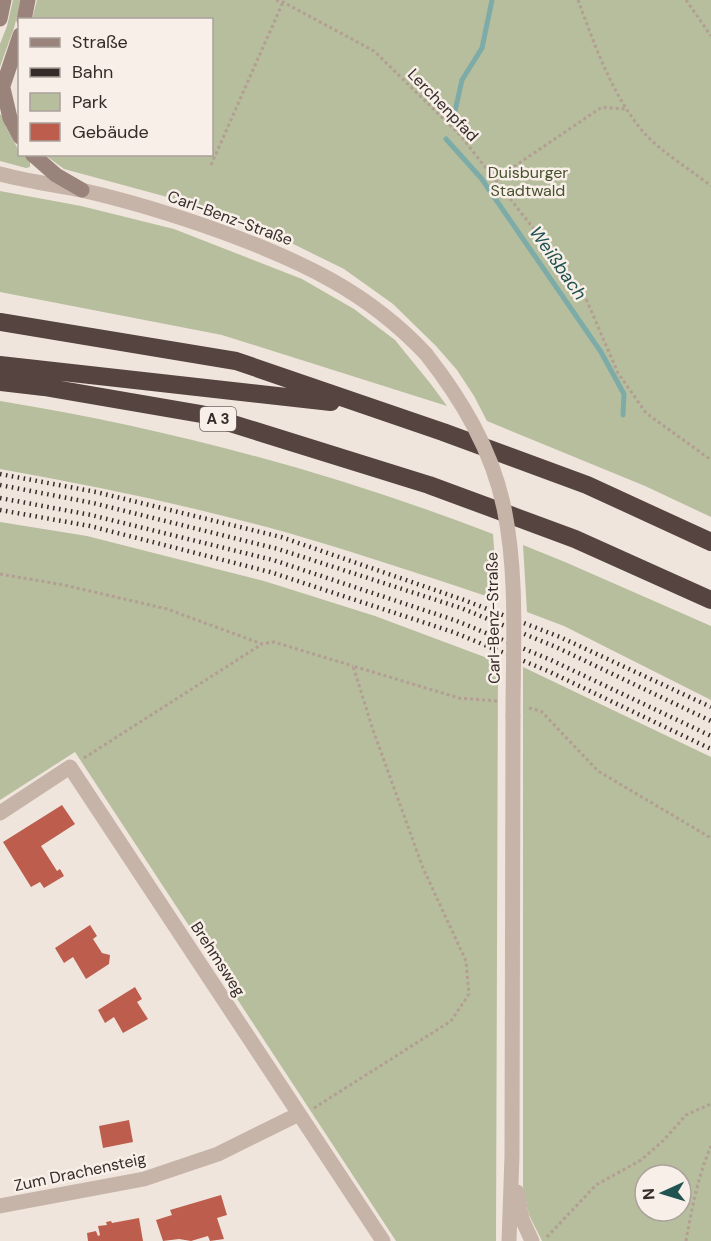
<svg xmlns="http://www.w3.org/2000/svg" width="711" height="1241" viewBox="0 0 711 1241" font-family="'DM Sans',sans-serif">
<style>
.green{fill:#b6be9d;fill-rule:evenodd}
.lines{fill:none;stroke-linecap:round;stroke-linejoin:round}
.stream{stroke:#7daba8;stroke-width:5}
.building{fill:#bd5d4d}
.path{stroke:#b39e93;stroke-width:3;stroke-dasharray:3 3;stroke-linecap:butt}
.minor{stroke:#c7b4a9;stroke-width:15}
.tertiary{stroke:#c7b4a9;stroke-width:15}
.secondary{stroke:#9a837a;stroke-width:15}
.motorway{stroke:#554440;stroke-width:18}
.rail{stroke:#352b28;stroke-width:4.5;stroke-dasharray:1.5 4.5;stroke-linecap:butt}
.tertiary-bridge{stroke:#c7b4a9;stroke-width:15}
.labels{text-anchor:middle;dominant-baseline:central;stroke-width:5;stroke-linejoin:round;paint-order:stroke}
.shield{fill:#f8efe8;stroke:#706662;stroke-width:1.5}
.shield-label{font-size:15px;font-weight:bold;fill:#352b28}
.street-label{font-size:16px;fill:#352b28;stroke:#f8efe8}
.park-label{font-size:16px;fill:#48512e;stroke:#f8efe8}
.water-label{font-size:18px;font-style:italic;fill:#215351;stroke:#f8efe8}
</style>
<rect width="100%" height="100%" fill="#f0e5dc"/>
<path class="green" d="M13 0H21L14 28 0 67V44L7 26Z
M37 0H711V517L645 486 487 421 474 396 457 370 436 346 393 304 344 269 281 238 182 201 64 169 45 155 212 154V20L32 19Z
M0 114 4 117 6 127 19 151 20 154 23 155 30 161V167L26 168 0 161Z
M0 191 81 206 174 229 302 279 354 309 395 340 430 383 447 406 222 335 0 292Z
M0 401C167 428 335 473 493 534L498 600C427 576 357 553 285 532 191 506 96 486 0 469Z
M0 522 87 536 264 581 375 616 498 662 496 1241H396L75 752 0 800Z
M523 545 565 562 711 626V700L564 626 527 612Z
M523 667 711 757V1241H542L529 1215 523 1187ZM645 1175H681V1211H645Z"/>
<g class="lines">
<path class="stream" d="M453 120 462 80 482 48 492 0
M446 139 481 178 601 352 624 394 623 415"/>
</g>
<path class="building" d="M62 805 75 824 41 846 57 871 60 869 64 876 44 888 40 882 31 887 3 842Z
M90 925 97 936 93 939 102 953 110 955 109 964 86 979 73 957 64 963 55 948Z
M135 987 142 999 137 1002 148 1019 123 1033 114 1017 105 1023 98 1010Z
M129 1120 133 1142 103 1148 99 1126Z
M221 1195 227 1215 217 1218 224 1239 210 1241 208 1236 191 1241 179 1239 163 1241 156 1220 172 1215 170 1210Z
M139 1218 143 1241H88L87 1233 96 1231 98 1236 100 1235 98 1226 107 1225 106 1222 111 1221 112 1223Z"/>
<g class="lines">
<path class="path" d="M276 0 283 2 374 51 460 135 559 261 587 301 618 373 646 413 711 460
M578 0C595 46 613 98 646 135 662 152 692 171 711 186
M686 0 711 36
M211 165 283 2
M494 180 602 107 626 109
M0 574 64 585 167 609 262 644 274 642 353 666
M529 708 541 711 598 771 711 838
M84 758 262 644
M314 1108 451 1021 469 994 466 961 423 868 373 730 353 666 459 698 497 701
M547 1237 596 1185 641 1160 664 1140 686 1115 711 1104
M686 1241C692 1208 698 1176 711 1146"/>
<path class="minor" d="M0 813 70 767 383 1241
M0 1206 144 1179 218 1154 299 1114"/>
<path class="tertiary" d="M0 174C27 181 54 185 81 190 130 201 178 216 225 233 303 262 368 292 426 354
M517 1192 522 1219 532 1241
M509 1241 512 1156 513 715"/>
<path class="secondary" d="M0 19 4 0
M24 20 28 0
M3 88 10 118 20 137
M0 95 20 35
M32 154 56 175 82 190"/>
<path class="motorway" d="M0 322 236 361 443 432 587 485 711 542
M0 365 331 402
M0 382 44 387 201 414 429 485 575 539 711 600"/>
<path class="rail" d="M0 474 96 492 281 537 464 600 560 637 711 707
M0 485 93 503 278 549 461 608 556 647 711 721
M0 498 91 515 273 560 457 621 551 660 711 736
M0 510 90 526 270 572 453 632 548 671 711 749"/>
<path class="tertiary-bridge" d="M426 354C462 400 492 450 504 508 518 576 513 646 513 715"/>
</g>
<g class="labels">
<rect class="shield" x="200" y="407" width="36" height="24" rx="4.5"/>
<g class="shield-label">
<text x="218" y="419">A 3</text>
</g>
<g class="street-label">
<text transform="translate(443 105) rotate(46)">Lerchenpfad</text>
<text transform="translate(230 218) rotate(20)">Carl-Benz-Straße</text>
<text transform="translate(493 618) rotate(-91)">Carl-Benz-Straße</text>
<text transform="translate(218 959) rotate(57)">Brehmsweg</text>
<text transform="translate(80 1172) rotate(-12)">Zum Drachensteig</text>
</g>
<g class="park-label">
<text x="528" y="172">Duisburger<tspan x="528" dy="18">Stadtwald</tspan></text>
</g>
<g class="water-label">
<text transform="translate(558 263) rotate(55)">Weißbach</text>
</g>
</g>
<rect x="18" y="18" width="195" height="138" fill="#f8efe8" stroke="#aaa19b" stroke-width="1.5"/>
<rect x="30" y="38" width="30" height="9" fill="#9a837a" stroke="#aaa19b" stroke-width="1.5"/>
<text x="72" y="48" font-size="18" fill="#352b28">Straße</text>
<rect x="30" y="68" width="30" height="9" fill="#352b28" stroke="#aaa19b" stroke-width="1.5"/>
<text x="72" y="78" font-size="18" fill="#352b28">Bahn</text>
<rect x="30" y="93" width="30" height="18" fill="#b6be9d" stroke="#aaa19b" stroke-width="1.5"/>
<text x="72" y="108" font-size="18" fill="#352b28">Park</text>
<rect x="30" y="123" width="30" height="18" fill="#bd5d4d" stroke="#aaa19b" stroke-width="1.5"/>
<text x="72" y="138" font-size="18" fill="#352b28">Gebäude</text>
<g transform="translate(663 1193) rotate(266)"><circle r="28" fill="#f8efe8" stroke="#aaa19b" stroke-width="1.5"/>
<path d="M0-4.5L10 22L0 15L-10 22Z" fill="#215351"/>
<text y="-9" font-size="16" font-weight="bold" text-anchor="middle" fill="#352b28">N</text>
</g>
</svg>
